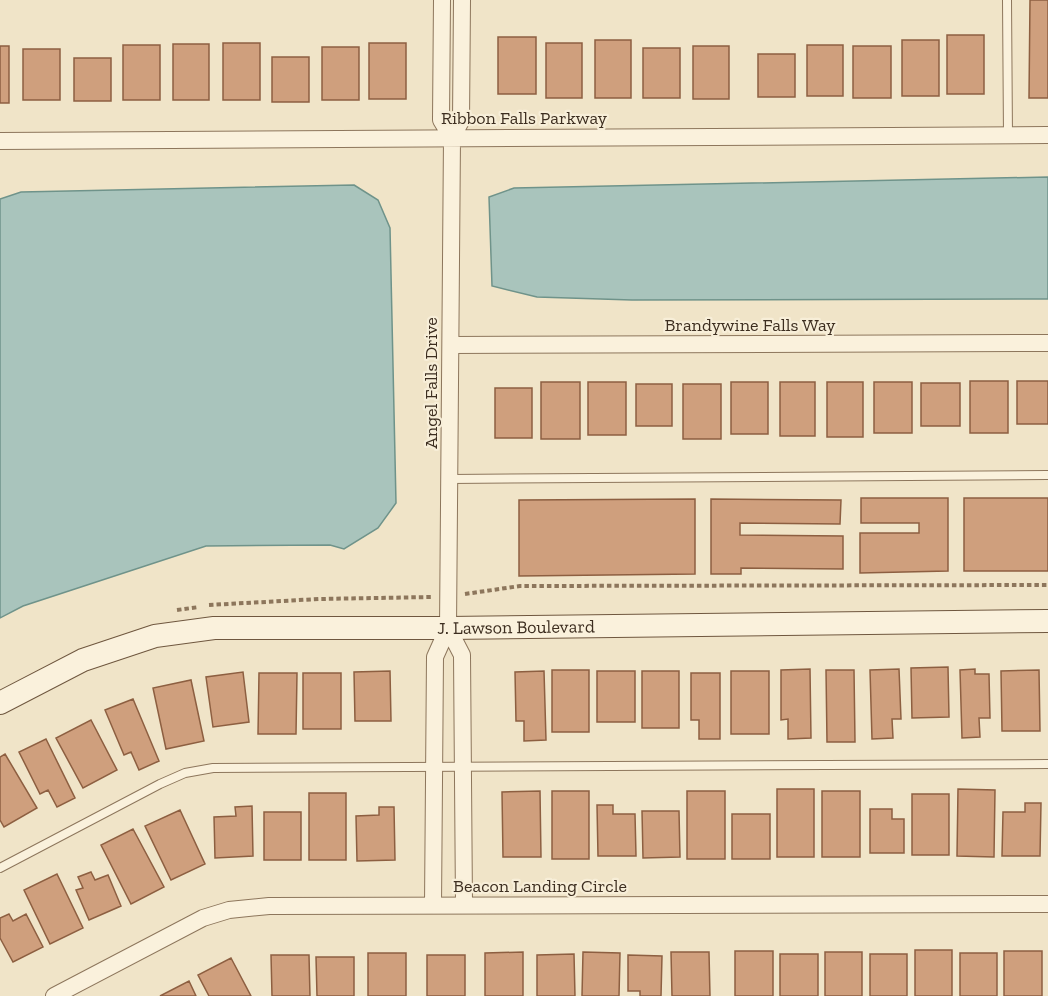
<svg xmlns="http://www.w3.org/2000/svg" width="1048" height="996" viewBox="0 0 1048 996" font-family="'Zilla Slab',serif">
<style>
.water{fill:#a9c4bc;stroke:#6f938a;stroke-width:1.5}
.building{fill:#cf9f7d;stroke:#8d5f41;stroke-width:1.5}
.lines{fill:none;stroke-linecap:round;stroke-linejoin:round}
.lane-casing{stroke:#8d765c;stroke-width:10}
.street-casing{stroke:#8d765c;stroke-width:18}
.secondary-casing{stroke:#6f573f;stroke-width:24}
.path{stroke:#8d765c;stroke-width:4;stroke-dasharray:4.5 3;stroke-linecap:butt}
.lane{stroke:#faf1dc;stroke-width:8}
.street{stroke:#faf1dc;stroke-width:16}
.secondary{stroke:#faf1dc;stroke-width:22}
.labels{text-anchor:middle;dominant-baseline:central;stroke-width:4.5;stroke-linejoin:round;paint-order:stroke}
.street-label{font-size:18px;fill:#3d2e20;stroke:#f7eed8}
</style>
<rect width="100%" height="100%" fill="#f0e4c8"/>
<path class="water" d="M1048 177V299L632 300 537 297 492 286 489 197 514 188Z
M354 185 378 200 390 228 396 503 378 528 344 549 330 545 206 546 23 606 0 618V199L21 192Z"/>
<path class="building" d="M1030 0H1048V98H1029Z
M947 35H984V94H947Z
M498 37H536V94H498Z
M595 40H631V98H595Z
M902 40H939V96H902Z
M223 43H260V100H223Z
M369 43H406V99H369Z
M546 43H582V98H546Z
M173 44H209V100H173Z
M123 45H160V100H123Z
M807 45H843V96H807Z
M0 46H9V103H0Z
M693 46H729V99H693Z
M853 46H891V98H853Z
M322 47H359V100H322Z
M643 48H680V98H643Z
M23 49H60V100H23Z
M758 54H795V97H758Z
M272 57H309V102H272Z
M74 58H111V101H74Z
M970 381H1008V433H970Z
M1017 381H1048V424H1017Z
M541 382H580V439H541Z
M588 382H626V435H588Z
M731 382H768V434H731Z
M780 382H815V436H780Z
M827 382H863V437H827Z
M874 382H912V433H874Z
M921 383H960V426H921Z
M636 384H672V426H636Z
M683 384H721V439H683Z
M495 388H532V438H495Z
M861 498H948V571L860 573V533H919V523H861Z
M964 498H1048V571H964Z
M695 499V574L519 576V500Z
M711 499 841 500 840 524 740 523V535L843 536V569L741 568V574H711Z
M948 667 949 717 912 718 911 668Z
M810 669 811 738 788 739V719L781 720V670Z
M899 669 901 719H892L893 738 872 739 870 670Z
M975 669V674H989L990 718H979L980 737 962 738 960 670Z
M552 670H589V732H552Z
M826 670H854L855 742H827Z
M1039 670 1040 731H1002L1001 671Z
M390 671 391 721H355L354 672Z
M544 671 546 740 524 741V721H516L515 672Z
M597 671H635V722H597Z
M642 671H679V728H642Z
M731 671H769V734H731Z
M243 672 249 722 213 727 206 677Z
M259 673H297L296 734H258Z
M303 673H341V729H303Z
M691 673H720V739H699V720H691Z
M191 680 204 741 166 749 153 688Z
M133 699 159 761 139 770 131 752 124 755 105 710Z
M91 720 117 770 83 788 56 738Z
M46 739 75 798 57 807 48 790 40 794 19 752Z
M5 754 37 808 4 827 0 820V757Z
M777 789H814V857H777Z
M958 789 995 790 994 857 957 856Z
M540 791 541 857H503L502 792Z
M552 791H589V859H552Z
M687 791H725V859H687Z
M822 791H860V857H822Z
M309 793H346V860H309Z
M912 794H949V855H912Z
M1025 803H1041L1040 856H1002L1003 812H1025Z
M597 805H613V814H635L636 856H598Z
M252 806 253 856 215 858 214 817 236 816 235 807Z
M379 807H394L395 860 357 861 356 816 379 815Z
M870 809H892V819H904V853H870Z
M180 810 205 864 171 880 145 826Z
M642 811H679L680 857 643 858Z
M264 812H301V860H264Z
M732 814H770V859H732Z
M133 829 164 887 131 904 101 845Z
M91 872 95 880 108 875 121 906 89 920 76 890 83 888 78 877Z
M57 874 83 928 50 944 24 890Z
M9 914 13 921 26 914 43 947 13 962 0 938V918Z
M915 950H952V996H915Z
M735 951H773V996H735Z
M1004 951H1042V996H1004Z
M523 952V996H485V953Z
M583 952 620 953 619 996H582Z
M671 952H709L710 996H672Z
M825 952H862V996H825Z
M368 953H406V996H368Z
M960 953H997V996H960Z
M574 954 575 996H537V955Z
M780 954H818V996H780Z
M870 954H907V996H870Z
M271 955H309L310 996H272Z
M427 955H465V996H427Z
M628 955 662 956 661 996H640V991H628Z
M316 957H354V996H317Z
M231 958 251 996H209L198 975Z
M189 981 196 996H160Z"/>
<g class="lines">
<defs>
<path id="lane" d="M1007 0 1008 136
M450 479 1048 475
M0 868 160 784 185 773 213 768 1048 764"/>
<path id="street" d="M442 0 441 120 452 138
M0 141 1048 135
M451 345 1048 343
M448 628 462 655 464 905
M433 905 435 657 448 628 452 138 461 121 462 0
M54 996 203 918 229 910 269 906 1048 904"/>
<g id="secondary">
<path id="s1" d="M0 703 83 660 155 636 214 628H448L1048 621"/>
</g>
</defs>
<use href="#lane" class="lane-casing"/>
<use href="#street" class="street-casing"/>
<use href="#secondary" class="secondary-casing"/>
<path class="path" d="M465 594 520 586 1048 585
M209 605 319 599 432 597
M177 610 199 607"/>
<use href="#lane" class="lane"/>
<use href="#street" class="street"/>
<use href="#secondary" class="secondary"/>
</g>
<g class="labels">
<g class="street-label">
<text x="524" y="118">Ribbon Falls Parkway</text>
<text x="750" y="325">Brandywine Falls Way</text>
<text transform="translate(431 383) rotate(-90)">Angel Falls Drive</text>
<text stroke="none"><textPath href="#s1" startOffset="531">J. Lawson Boulevard</textPath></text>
<text x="540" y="886">Beacon Landing Circle</text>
</g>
</g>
</svg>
